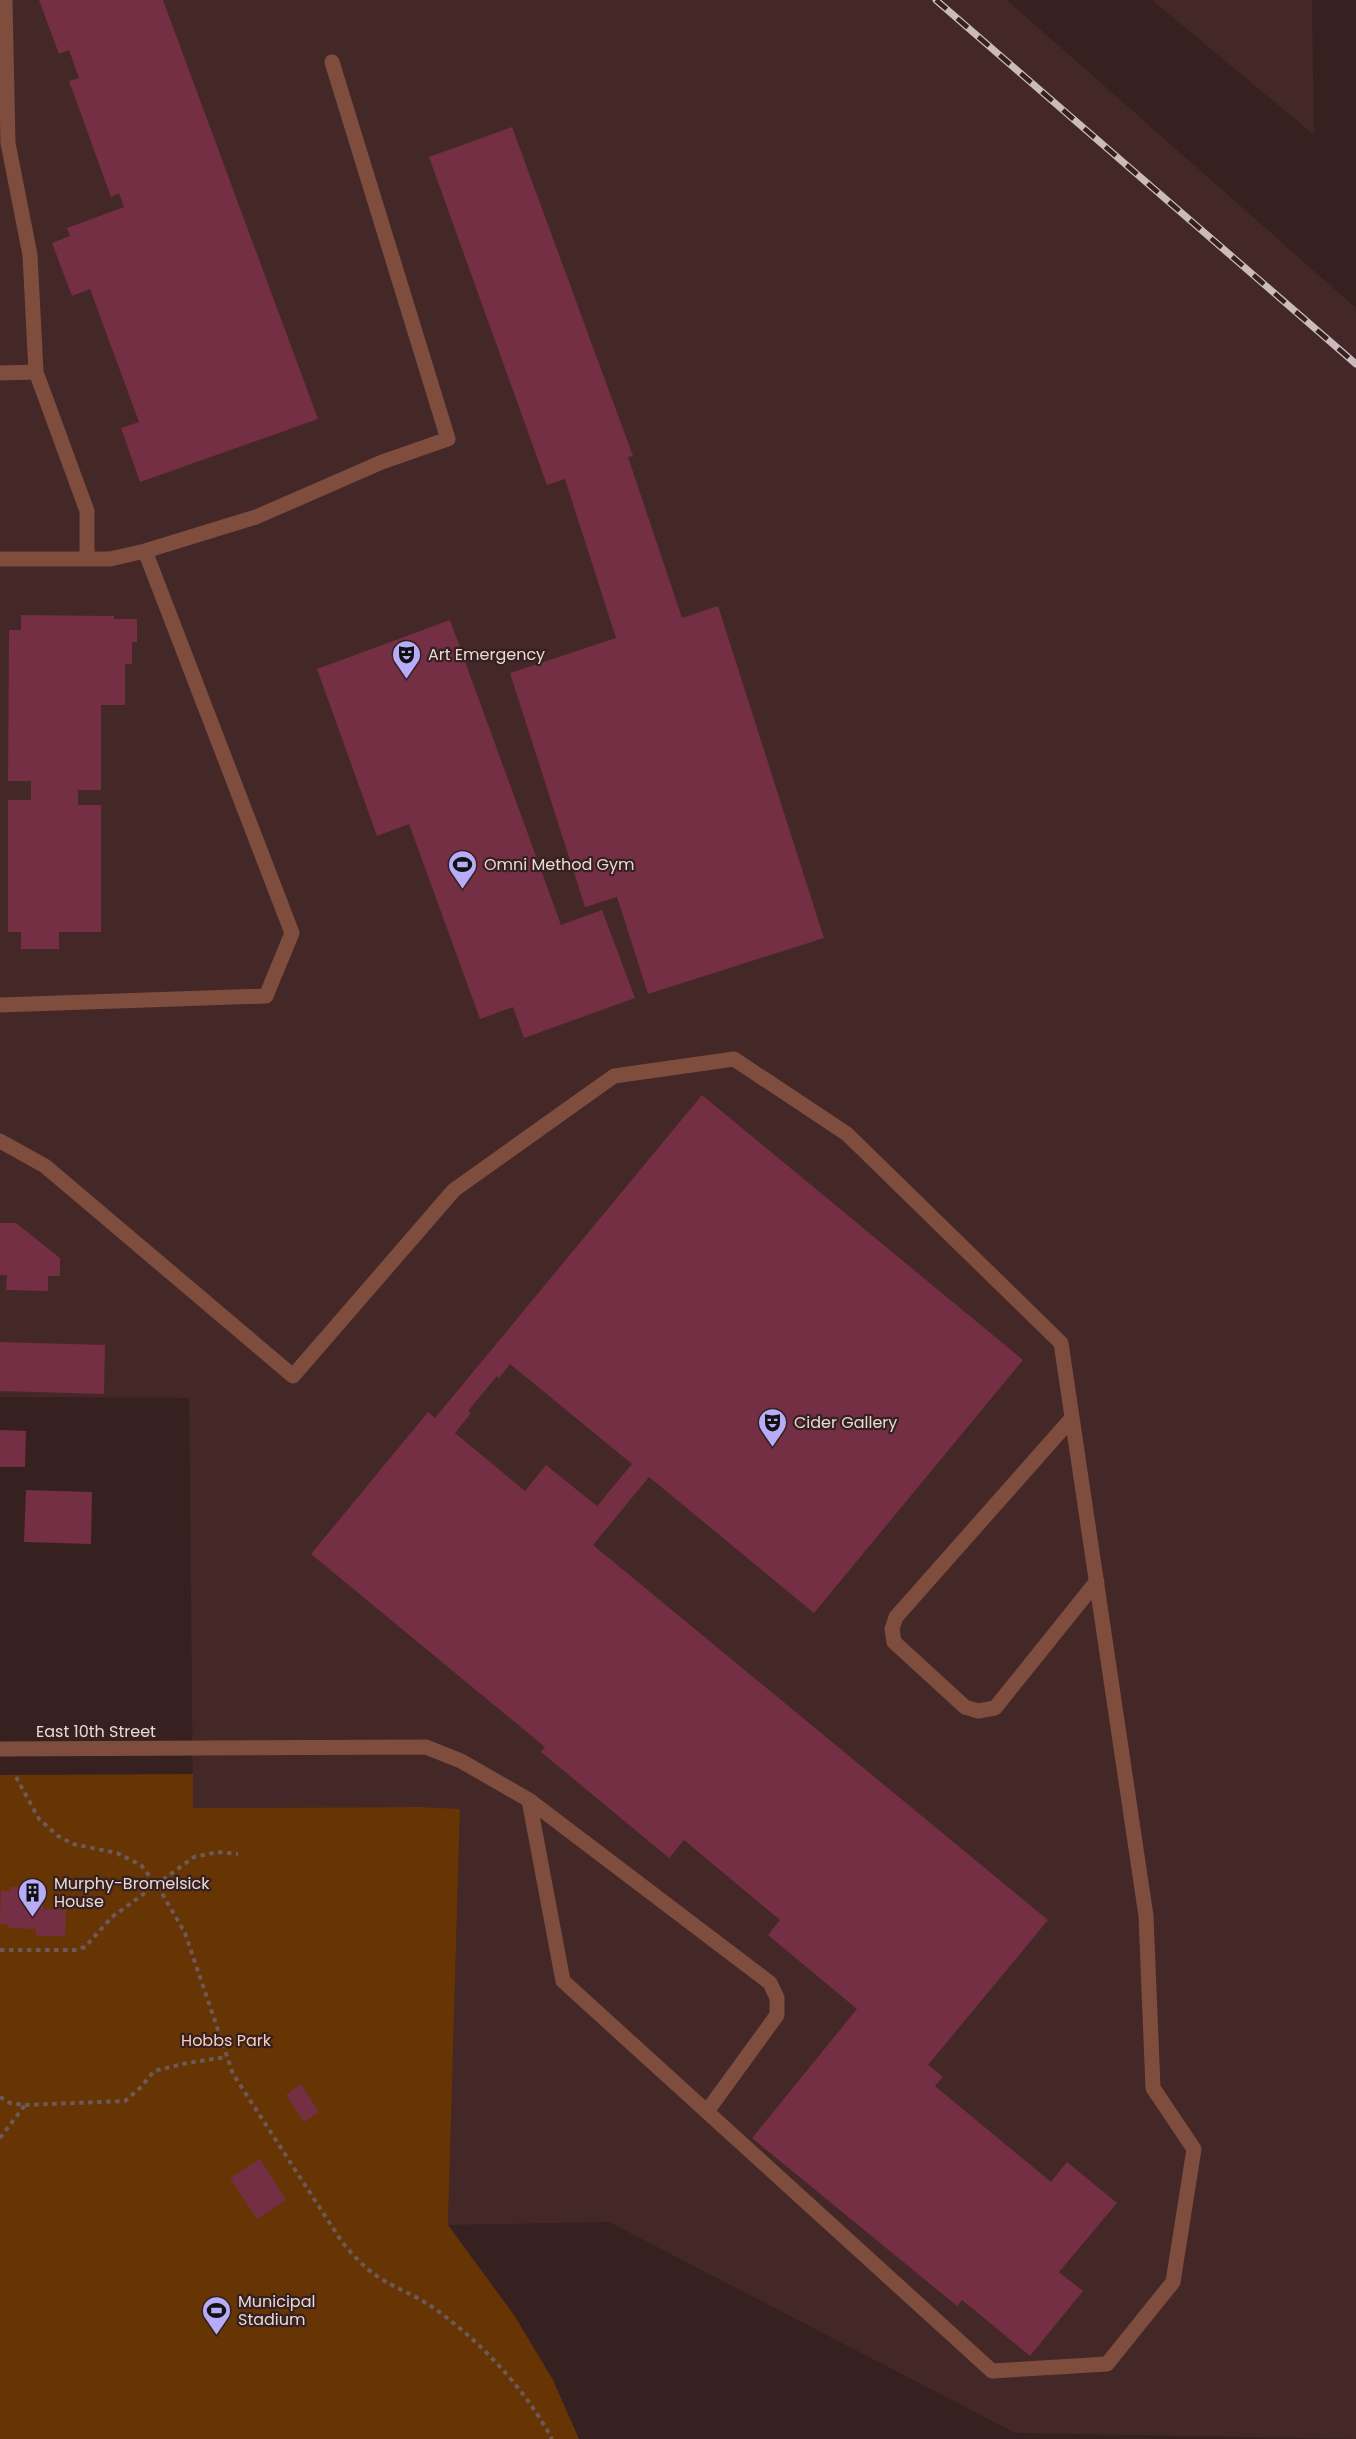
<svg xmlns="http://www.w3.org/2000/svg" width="1356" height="2439" viewBox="0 0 1356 2439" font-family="Poppins,sans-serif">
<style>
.built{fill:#442727}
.green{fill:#673403}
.building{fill:#742f45;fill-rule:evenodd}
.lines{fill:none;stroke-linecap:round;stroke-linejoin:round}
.path{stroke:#6d5959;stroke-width:4;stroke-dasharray:4.5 4.5;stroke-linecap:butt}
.minor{stroke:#7f4d3e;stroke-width:15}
.rail-casing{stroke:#cbbbbb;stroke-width:7}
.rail{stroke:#362020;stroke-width:4.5;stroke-dasharray:14;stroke-linecap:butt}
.labels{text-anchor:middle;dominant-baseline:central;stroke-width:4.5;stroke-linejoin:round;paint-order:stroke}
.poi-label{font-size:16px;fill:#e8d9d8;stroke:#362020;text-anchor:start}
.street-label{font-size:16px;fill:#e8d9d8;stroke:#362020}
.park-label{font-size:16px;fill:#f4d0b8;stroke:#362020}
</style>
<rect width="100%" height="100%" fill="#362020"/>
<path class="built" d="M0 0H1007L1356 308V2439L1015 2433 609 2222 448 2225 460 1810 421 1807 193 1808 189 1398 0 1397Z
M1152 0H1312L1314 135Z"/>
<path class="green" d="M193 1774V1808L421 1807 460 1809 448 2225 514 2315 553 2380 579 2439H0V1775Z"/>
<path class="building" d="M39 0H163L318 419 140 482 121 428 139 422 90 289 72 296 52 243 70 236 67 228 124 207 119 193 111 197 69 81 79 78 69 50 59 54Z
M512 127 633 456 628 457 682 618 718 606 824 938 648 994 617 897 585 907 510 673 616 638 565 479 547 485 429 157Z
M21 615 114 616V619H137V642H132V664H125V705H101V790H78V805H101V932H59V949H21V932H8V800H31V781H8L9 630H21Z
M450 620 561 925 602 910 635 998 524 1038 513 1007 480 1019 409 824 377 836 317 669Z
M702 1095 1023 1360 814 1613 649 1477 593 1545 1048 1920 928 2065 943 2077 935 2086 1051 2182 1067 2162 1117 2203 1059 2272 1083 2291 1030 2356 962 2300 957 2306 752 2138 857 2009 768 1935 780 1920 684 1840 669 1858 541 1752 545 1747 311 1554 428 1412 435 1418ZM510 1364 632 1464 597 1506 546 1465 525 1491 455 1433 471 1413 468 1411 497 1376 499 1378Z
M0 1223H16L60 1258V1276H48V1291L6 1290 7 1275H0Z
M0 1342 105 1345 104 1394 0 1391Z
M0 1430 26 1431 25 1467H0Z
M26 1490 92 1492 91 1544 24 1542Z
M11 1887H43V1909L66 1910 65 1936H36V1929L8 1928V1924H0L1 1891H10Z
M301 2084 319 2112 304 2122 286 2095Z
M260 2159 286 2200 257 2219 230 2178Z"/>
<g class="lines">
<path class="path" d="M16 1777 39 1819 58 1836 73 1844 117 1853 141 1865 160 1890 185 1933 233 2074 342 2242C354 2256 366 2270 383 2280 398 2289 416 2296 431 2306 479 2340 524 2387 552 2439
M0 1950H75L85 1947 112 1917 194 1857 218 1852 238 1854
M0 2097 10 2103 25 2105 125 2101 141 2087 154 2071 187 2063 227 2057
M0 2138 25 2105"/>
<path class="minor" d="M5 0 8 143 30 255 36 372 87 511V559
M0 373 36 372
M0 559H110L145 551 256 517 382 462 448 439 332 62
M0 1005 266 996 292 933 145 551
M0 1141 45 1166 293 1376 454 1190 614 1076 734 1059 847 1134 1061 1343 1146 1916 1153 2088 1194 2149 1173 2282 1107 2364 992 2371 563 1981 529 1800 461 1761 426 1747 0 1749
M1072 1418 896 1617 892 1629 894 1642 965 1707 978 1711 995 1708 1097 1581
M529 1800 770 1983 777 1998V2015L708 2110"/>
<defs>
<path id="rail" d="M936 0 1356 364"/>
</defs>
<use href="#rail" class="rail-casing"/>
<use href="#rail" class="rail"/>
</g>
<defs>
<symbol id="theatre-pin" viewBox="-11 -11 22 30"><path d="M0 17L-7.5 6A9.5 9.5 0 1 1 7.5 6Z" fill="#b6acf8" stroke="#362020"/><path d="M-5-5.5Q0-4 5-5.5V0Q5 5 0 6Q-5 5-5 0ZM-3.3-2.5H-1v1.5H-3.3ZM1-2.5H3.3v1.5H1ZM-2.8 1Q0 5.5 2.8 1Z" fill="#111"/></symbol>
<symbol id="stadium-pin" viewBox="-11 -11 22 30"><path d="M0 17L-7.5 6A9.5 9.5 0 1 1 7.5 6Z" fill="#b6acf8" stroke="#362020"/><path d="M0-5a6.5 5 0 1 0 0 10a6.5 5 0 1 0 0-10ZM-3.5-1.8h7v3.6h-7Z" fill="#111"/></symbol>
<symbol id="building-pin" viewBox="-11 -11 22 30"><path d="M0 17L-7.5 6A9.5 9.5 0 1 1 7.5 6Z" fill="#b6acf8" stroke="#362020"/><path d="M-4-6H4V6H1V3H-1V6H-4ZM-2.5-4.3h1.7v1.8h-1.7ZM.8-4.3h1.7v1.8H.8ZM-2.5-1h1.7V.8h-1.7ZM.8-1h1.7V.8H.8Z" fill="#111"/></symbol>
</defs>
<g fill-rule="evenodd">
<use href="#theatre-pin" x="390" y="638" width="33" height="45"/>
<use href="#stadium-pin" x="446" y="848" width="33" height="45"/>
<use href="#theatre-pin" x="756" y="1406" width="33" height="45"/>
<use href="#building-pin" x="16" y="1876" width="33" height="45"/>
<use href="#stadium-pin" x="200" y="2294" width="33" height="45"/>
</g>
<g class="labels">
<g class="poi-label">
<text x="428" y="654">Art Emergency</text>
<text x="484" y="864">Omni Method Gym</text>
<text x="794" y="1422">Cider Gallery</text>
<text x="54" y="1883">Murphy-Bromelsick<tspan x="54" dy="18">House</tspan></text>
<text x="238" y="2301">Municipal<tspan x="238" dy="18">Stadium</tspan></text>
</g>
<g class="street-label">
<text x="96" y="1731">East 10th Street</text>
</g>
<g class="park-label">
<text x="226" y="2040">Hobbs Park</text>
</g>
</g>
</svg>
